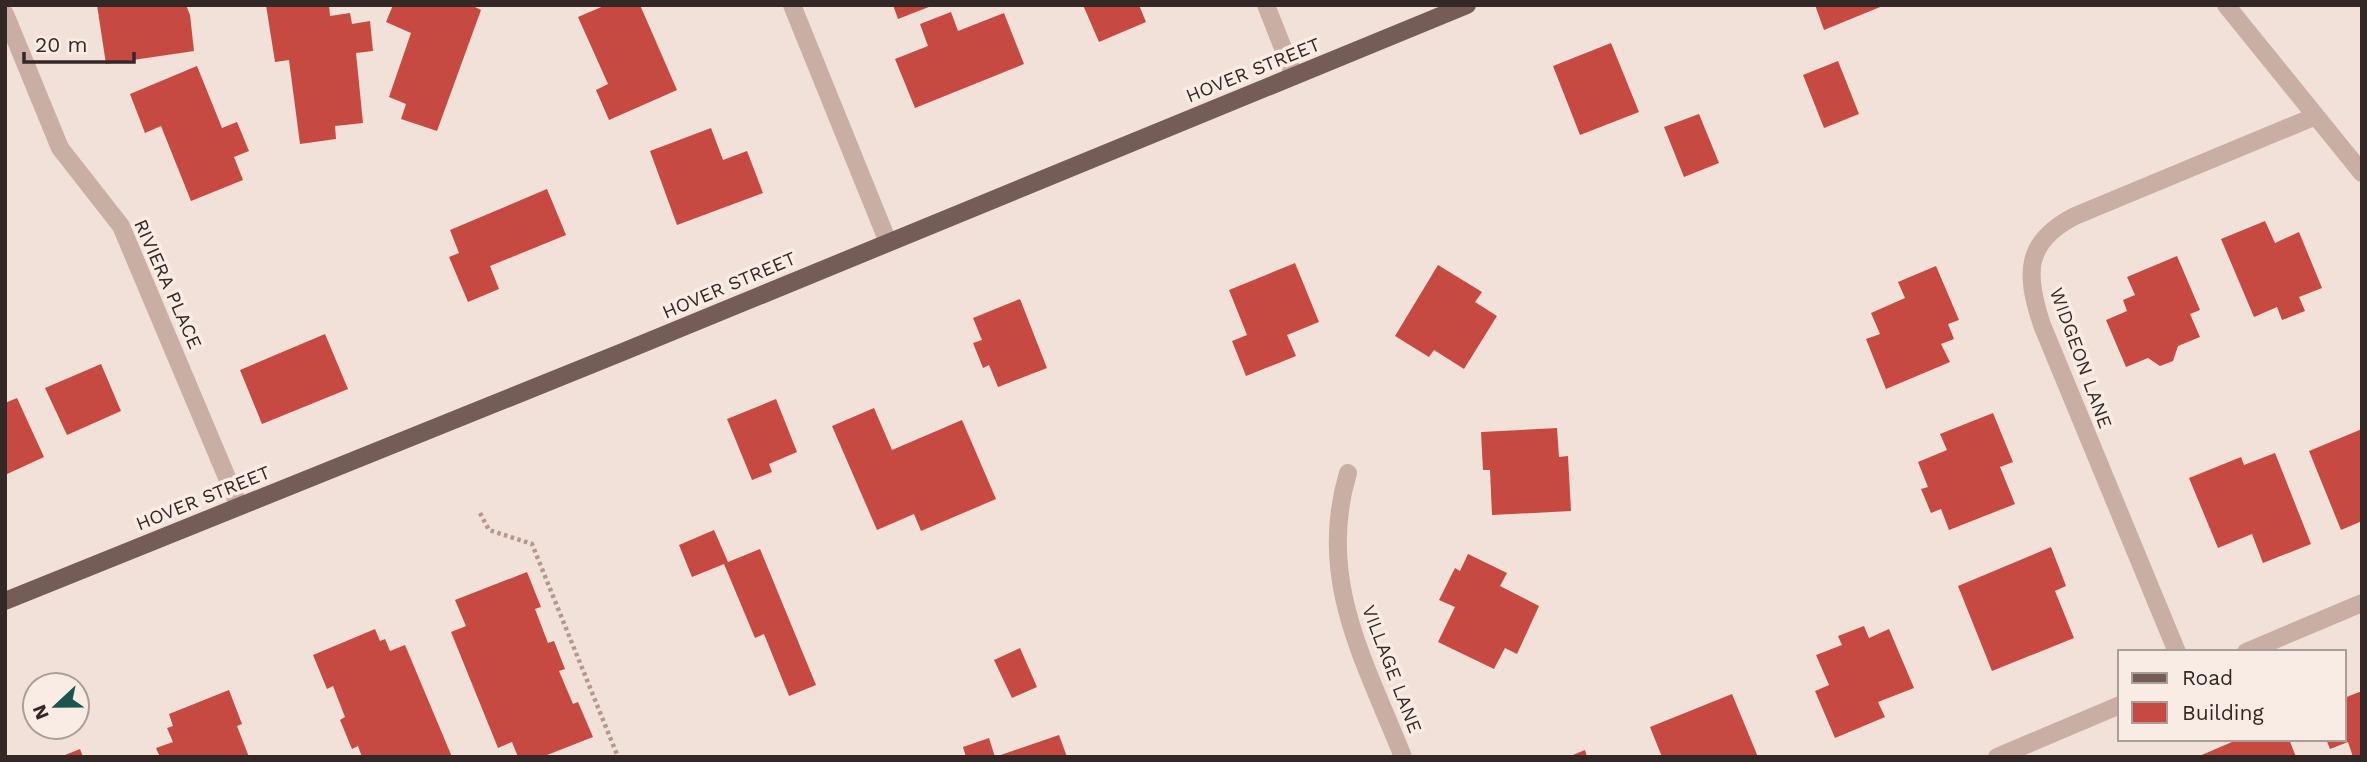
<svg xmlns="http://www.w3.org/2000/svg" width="2367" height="762" viewBox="0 0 2367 762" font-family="'Work Sans',sans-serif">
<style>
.building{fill:#c64a41}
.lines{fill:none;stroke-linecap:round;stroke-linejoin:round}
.path{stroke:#b4988f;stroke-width:4.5;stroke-dasharray:3.5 3.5;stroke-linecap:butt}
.minor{stroke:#c9aea4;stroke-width:18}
.major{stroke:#765c57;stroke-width:18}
.labels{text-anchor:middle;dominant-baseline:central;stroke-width:7;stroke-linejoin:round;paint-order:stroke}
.street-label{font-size:19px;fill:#342826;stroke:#f9ece4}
</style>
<rect width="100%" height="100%" fill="#f1e1d8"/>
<path class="building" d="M97 5H186L190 15 194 51 106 64Z
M266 5H329L330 16 350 13 352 24 370 21 373 51 356 53 363 123 335 126 336 139 300 144 289 60 275 62Z
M393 5H471L481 10 437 131 401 119 406 104 389 97 411 33 386 22Z
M606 5H640L677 90 609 120 596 90 608 84 578 17Z
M893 5H934L898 19Z
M1083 5H1139L1146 22 1099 42Z
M1815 5H1885L1824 30Z
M951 12 958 31 1004 13 1024 64 915 108 895 59 928 46 920 24Z
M1611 43 1639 112 1580 135 1553 66Z
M1838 61 1859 114 1824 128 1803 75Z
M197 66 222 128 237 122 249 151 234 157 243 180 191 201 161 126 145 133 130 94Z
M1699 114 1719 163 1684 177 1664 127Z
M711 128 723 160 747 151 763 193 677 225 650 151Z
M547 189 566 235 490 266 499 289 468 302 449 257 459 253 450 230Z
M2265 221 2275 243 2299 232 2322 288 2299 297 2305 311 2282 320 2277 307 2254 317 2221 239Z
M2177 256 2200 310 2190 314 2200 337 2178 346 2173 361 2160 366 2148 358 2126 367 2106 320 2127 311 2123 300 2135 295 2127 277Z
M1295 263 1319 322 1287 335 1296 356 1246 376 1232 341 1247 335 1229 290Z
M1438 265 1482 292 1475 302 1497 316 1464 369 1434 350 1429 357 1395 336Z
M1936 266 1959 320 1948 324 1954 339 1941 344 1950 362 1886 389 1866 339 1880 334 1871 313 1905 298 1898 282Z
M1020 299 1047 368 998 387 989 365 983 368 973 343 982 340 973 318Z
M325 334 348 389 262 424 240 370Z
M101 364 121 411 67 435 45 388Z
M17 398 44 457 5 475V403Z
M776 399 797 452 769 464 772 472 752 480 727 419Z
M874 408 892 450 962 420 996 499 921 531 914 514 877 530 832 426Z
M1993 413 2013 462 2000 467 2015 504 1949 530 1941 509 1931 513 1921 489 1928 487 1918 462 1947 450 1940 434Z
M1557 428 1559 457 1568 456 1571 511 1492 515 1490 470H1483L1481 432Z
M2362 429V521L2341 530 2309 451Z
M2275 453 2311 544 2263 563 2252 534 2218 548 2189 478 2241 457 2244 465Z
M714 530 728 562 760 549 816 685 789 696 764 634 755 638 724 564 692 577 679 545Z
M2051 547 2066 586 2055 591 2074 638 1992 671 1958 586Z
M1468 554 1507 573 1500 586 1539 606 1517 654 1505 648 1494 669 1438 642 1455 607 1439 600 1455 568 1460 571Z
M527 572 541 607 535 609 548 643 554 641 565 669 559 671 573 704 578 702 593 737 542 757H518L512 742 498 748 451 632 466 626 455 600Z
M1864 626 1869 638 1889 629 1914 688 1878 702 1885 717 1835 738 1815 691 1829 685 1816 655 1842 645 1838 636Z
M375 629 380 641 385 639 390 651 405 645 452 757H362L358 746 352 749 340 720 345 717 333 686 327 689 313 655Z
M1020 648 1037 687 1012 698 994 660Z
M229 690 242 724 237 726 249 757H160L156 748 173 742 167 728 173 726 169 714Z
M2362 691V757H2353L2348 742 2330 749 2326 739H2344V698Z
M1732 694 1758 757H1662L1650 727Z
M1059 735 1067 757H998V756Z
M989 738 995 757H966L963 747Z
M2239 739H2289L2296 757H2197Z
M80 749 83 757H60Z
M1585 750 1587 757H1568Z"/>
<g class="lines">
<path class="path" d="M480 513 489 530 532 544 618 757"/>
<path class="minor" d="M792 5 888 242
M1266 5 1294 76
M2226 5 2362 173
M5 14 60 148 121 226 239 506
M1348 473C1316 579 1365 661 1403 757
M2177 652 2042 325C2025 274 2024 242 2075 216L2316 116
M2246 652 2362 603
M1997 757 2120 705"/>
<path class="major" d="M5 601 625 351 1467 5"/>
</g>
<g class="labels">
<g class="street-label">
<text transform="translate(1253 70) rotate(-22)">HOVER STREET</text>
<text transform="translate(168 284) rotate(66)">RIVIERA PLACE</text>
<text transform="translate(729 285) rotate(-23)">HOVER STREET</text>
<text transform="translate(2081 358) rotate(70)">WIDGEON LANE</text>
<text transform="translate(203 498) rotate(-22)">HOVER STREET</text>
<text transform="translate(1392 669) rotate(69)">VILLAGE LANE</text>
</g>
</g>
<rect width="2367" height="762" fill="none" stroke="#342826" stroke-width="14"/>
<rect x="2118" y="650" width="228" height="91" fill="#f9ece4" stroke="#aa9e98" stroke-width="2"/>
<rect x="2132" y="673" width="35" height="10" fill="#765c57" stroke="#aa9e98" stroke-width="2"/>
<text x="2182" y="685" font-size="21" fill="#342826">Road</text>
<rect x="2132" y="702" width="35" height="21" fill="#c64a41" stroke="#aa9e98" stroke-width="2"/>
<text x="2182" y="720" font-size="21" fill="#342826">Building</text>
<g transform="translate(56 706) rotate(248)"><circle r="33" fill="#f9ece4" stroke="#aa9e98" stroke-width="2"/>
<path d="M0-5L12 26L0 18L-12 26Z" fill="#1c554f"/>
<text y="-10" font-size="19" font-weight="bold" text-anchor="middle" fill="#342826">N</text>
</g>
<path d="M24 52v10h110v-10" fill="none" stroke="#342826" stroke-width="3.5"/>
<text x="35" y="52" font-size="21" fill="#342826" stroke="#f9ece4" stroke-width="5" paint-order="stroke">20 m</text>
</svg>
